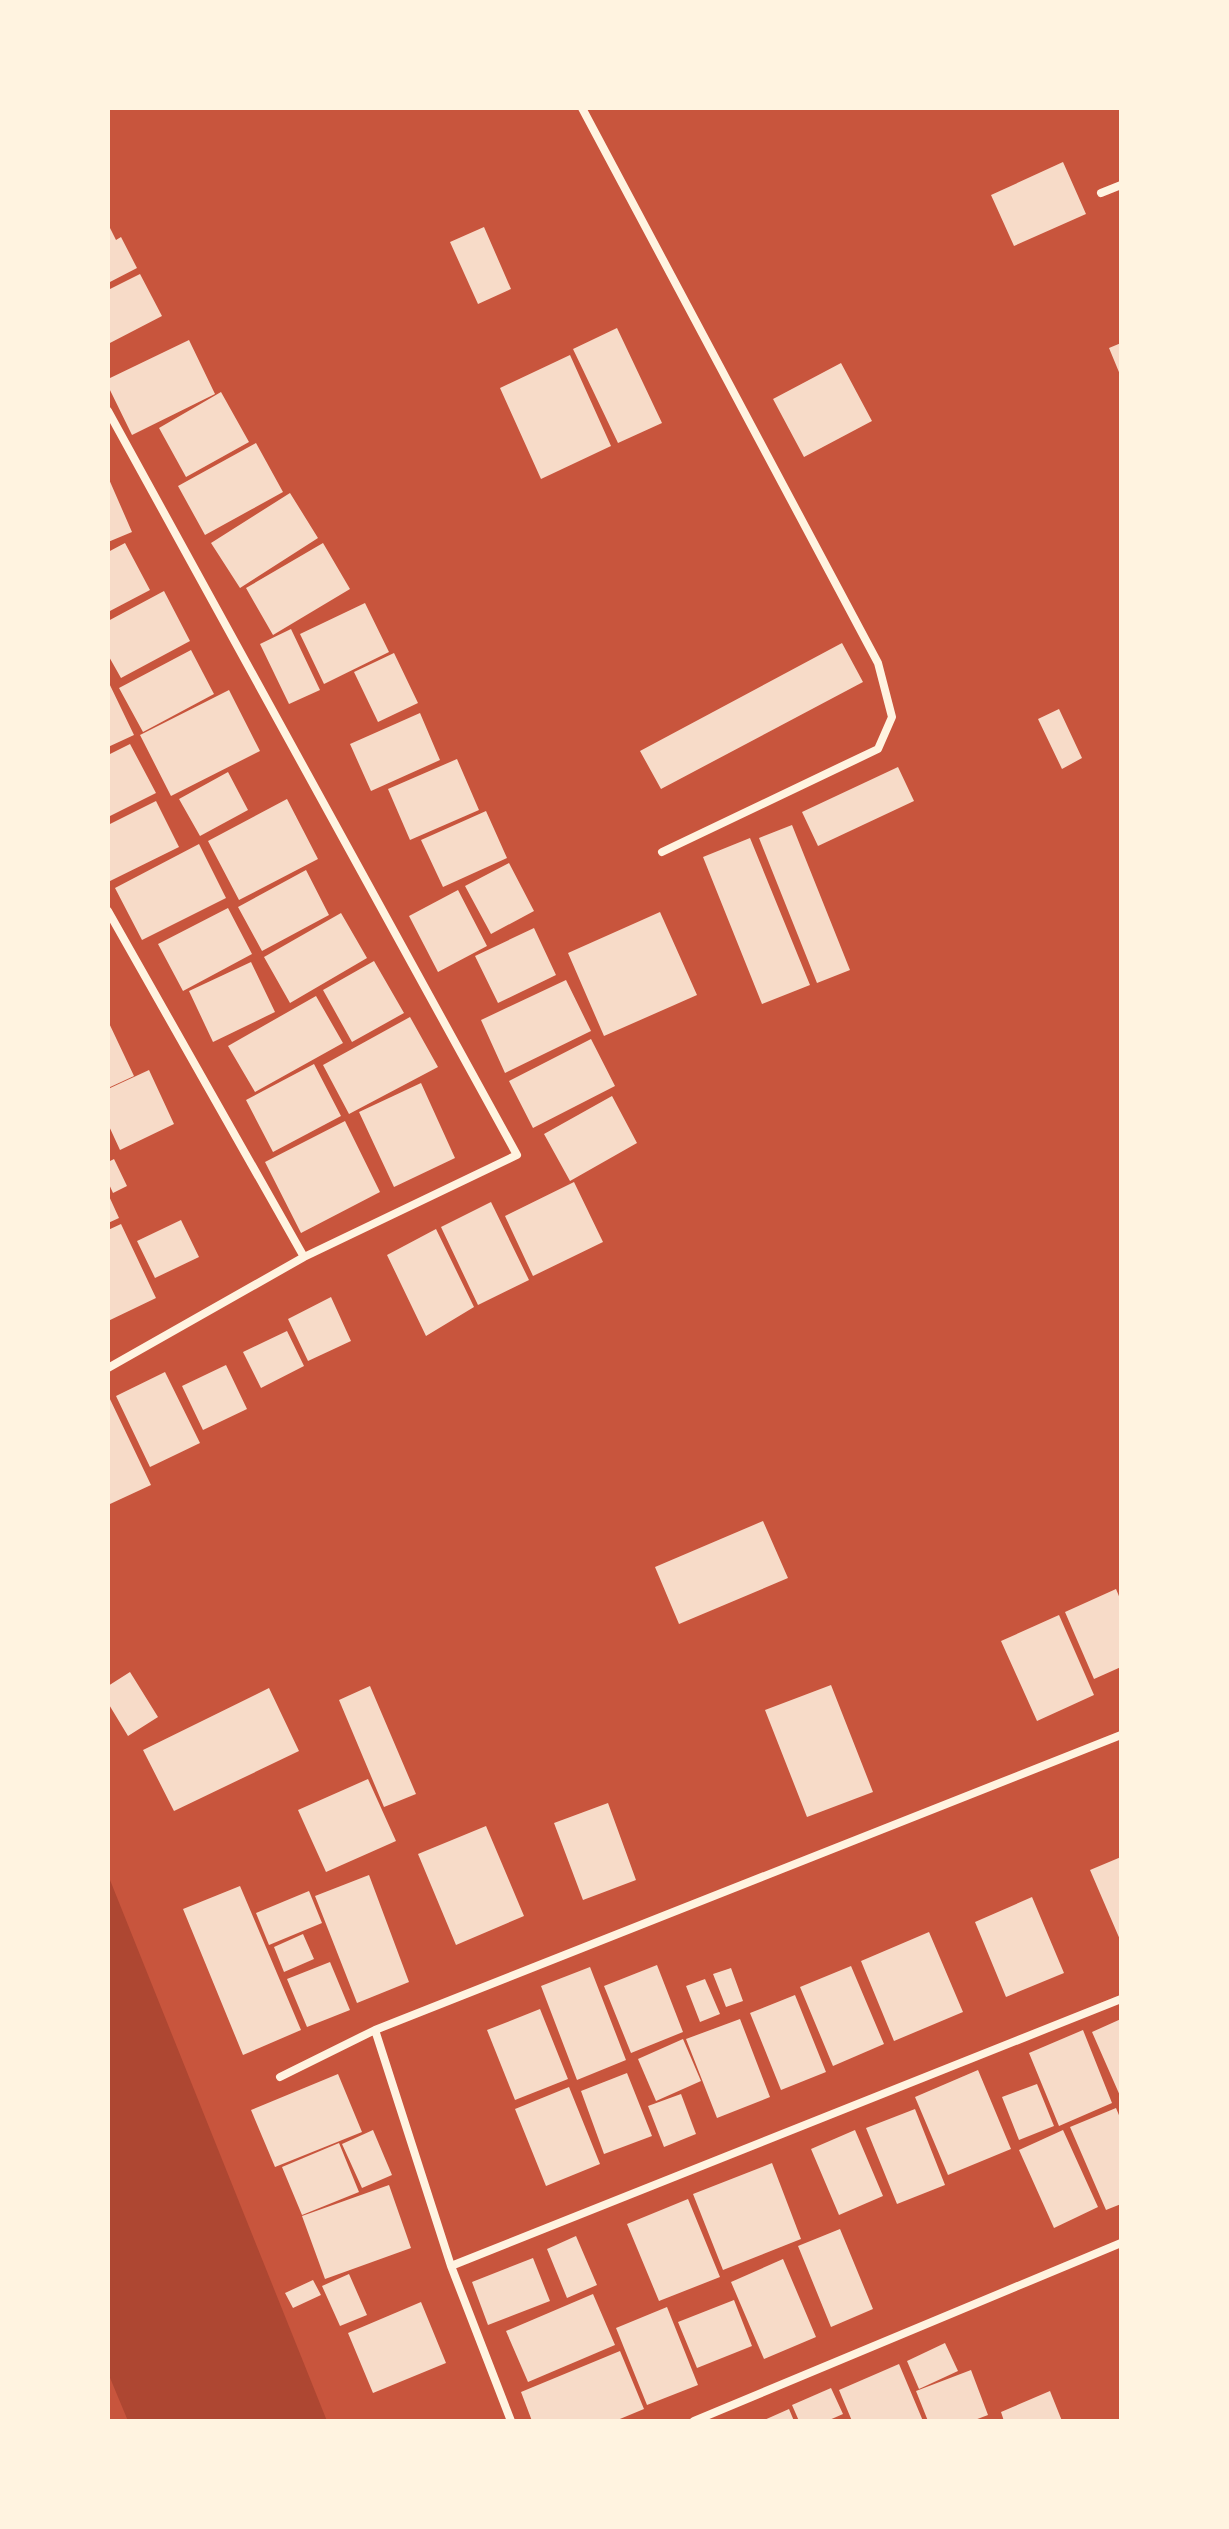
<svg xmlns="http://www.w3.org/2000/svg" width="1229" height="2529" viewBox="0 0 1229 2529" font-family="'PT Sans',sans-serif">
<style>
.green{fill:#ae4732}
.building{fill:#f7dbc8}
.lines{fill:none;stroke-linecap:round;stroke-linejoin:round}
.minor{stroke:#fff3e0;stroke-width:8}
</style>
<rect width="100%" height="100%" fill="#c8553d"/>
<path class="green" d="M108 1875 327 2421H128L108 2373Z"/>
<path class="building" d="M1063 162 1086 214 1014 246 991 195Z
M108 224 116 240 121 237 137 268 108 283Z
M484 227 511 289 478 304 450 242Z
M140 274 162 316 108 344V290Z
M617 328 662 423 618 443 573 349Z
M189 340 215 394 132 435 108 386V379Z
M1121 343V377L1109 348Z
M570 355 611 446 541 479 500 388Z
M841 363 872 421 804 457 773 399Z
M221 392 249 442 186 477 159 428Z
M256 443 283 492 205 535 178 486Z
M108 477 132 532 108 542Z
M290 493 318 538 240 588 211 543Z
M125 543 150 590 108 612V552Z
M323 543 350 589 273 635 246 588Z
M164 591 190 641 121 678 108 655V621Z
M365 603 389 652 324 684 300 634Z
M291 629 320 690 289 704 260 644Z
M842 643 863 682 661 789 640 751Z
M191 650 214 694 143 732 119 688Z
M394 653 418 703 378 722 354 672Z
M108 681 134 735 108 747Z
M229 690 260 751 171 796 140 735Z
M1059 709 1082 758 1062 769 1038 719Z
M420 713 440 760 371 791 350 744Z
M130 744 156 793 108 817V755Z
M457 759 479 810 410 840 388 789Z
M898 767 914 801 818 846 802 812Z
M228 772 248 810 200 836 179 799Z
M287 799 318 859 239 900 208 841Z
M156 801 179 847 108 882V825Z
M486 811 507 858 443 887 421 840Z
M792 825 850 970 817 983 759 838Z
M750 838 810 985 762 1004 703 857Z
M199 844 226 898 142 940 115 888Z
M509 863 534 911 491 934 465 886Z
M306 870 329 915 262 951 238 907Z
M458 890 487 946 438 972 409 916Z
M228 908 252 954 183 991 158 944Z
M660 912 697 995 604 1036 568 953Z
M341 913 367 958 290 1003 264 957Z
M534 928 556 975 498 1003 475 956Z
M374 961 404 1013 352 1042 323 990Z
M251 962 275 1012 213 1042 189 991Z
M566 980 591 1031 505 1073 481 1020Z
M316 996 343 1043 255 1092 228 1046Z
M410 1017 438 1067 349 1114 323 1065Z
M108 1021 134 1076 108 1088Z
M591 1039 615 1086 533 1128 509 1081Z
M314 1064 341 1116 273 1152 246 1100Z
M149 1070 174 1124 120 1150 108 1124V1089Z
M421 1083 455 1158 394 1187 359 1112Z
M612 1096 637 1143 570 1181 544 1134Z
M345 1121 380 1192 301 1233 265 1162Z
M114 1159 127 1186 113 1193 108 1182V1162Z
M574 1182 603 1242 533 1276 505 1216Z
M108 1194 119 1218 108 1223Z
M491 1202 529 1280 478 1305 441 1227Z
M181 1220 199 1257 155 1278 137 1241Z
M121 1224 156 1298 108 1321V1230Z
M436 1229 474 1307 426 1336 387 1255Z
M331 1297 351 1341 308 1361 288 1319Z
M287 1331 304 1366 261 1388 243 1352Z
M226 1365 247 1409 203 1430 182 1386Z
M165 1372 200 1443 150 1467 116 1396Z
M108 1395 151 1485 110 1504 108 1499Z
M763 1521 788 1578 679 1624 655 1567Z
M1116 1589 1121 1601V1667L1094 1679 1065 1612Z
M1059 1615 1094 1695 1037 1721 1001 1641Z
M130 1672 158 1717 128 1736 108 1703V1686Z
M831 1685 873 1792 807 1817 765 1710Z
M370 1686 416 1794 384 1807 339 1700Z
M269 1688 299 1751 174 1811 143 1750Z
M368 1779 396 1841 326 1872 298 1810Z
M608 1803 636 1880 583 1900 554 1823Z
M486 1826 524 1916 456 1945 418 1854Z
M1121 1857V1942L1090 1870Z
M369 1875 409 1982 357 2003 315 1896Z
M240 1886 301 2030 243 2055 183 1909Z
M309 1891 322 1923 269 1945 256 1913Z
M1032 1897 1064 1973 1006 1997 975 1922Z
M929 1932 963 2012 894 2041 861 1961Z
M303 1934 314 1959 284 1972 274 1947Z
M330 1962 350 2010 307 2027 287 1979Z
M657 1965 683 2032 631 2053 604 1986Z
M851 1966 884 2044 833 2066 800 1987Z
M590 1967 626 2060 577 2080 541 1986Z
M731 1968 743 2001 726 2007 713 1974Z
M705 1979 720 2014 700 2022 686 1986Z
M795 1995 826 2072 781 2090 750 2013Z
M540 2009 568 2079 515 2100 487 2030Z
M740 2019 770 2097 717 2118 686 2039Z
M1121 2019V2098L1092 2032Z
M1083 2030 1112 2103 1059 2126 1029 2053Z
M683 2039 701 2081 656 2101 638 2059Z
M978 2070 1011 2149 948 2175 915 2097Z
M627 2073 652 2136 604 2154 581 2091Z
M338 2074 362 2132 275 2167 251 2110Z
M1037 2084 1054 2126 1019 2140 1002 2097Z
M569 2087 600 2164 546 2186 515 2109Z
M681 2094 696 2134 664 2147 648 2106Z
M1116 2108 1121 2120V2204L1106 2210 1070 2127Z
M915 2109 945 2185 897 2204 866 2128Z
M373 2130 392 2175 362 2188 342 2144Z
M855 2130 883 2196 839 2215 811 2149Z
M1063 2130 1098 2207 1054 2228 1019 2150Z
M339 2143 359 2192 302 2215 282 2167Z
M772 2163 801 2239 723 2270 693 2194Z
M389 2185 411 2248 325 2279 302 2216Z
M688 2199 720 2277 659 2301 627 2224Z
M840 2229 873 2309 831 2327 798 2246Z
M576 2236 597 2285 567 2298 547 2249Z
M533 2258 550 2301 488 2325 472 2282Z
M783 2259 816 2337 764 2359 731 2282Z
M349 2274 367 2315 340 2326 322 2286Z
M313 2280 321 2295 293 2308 285 2293Z
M593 2294 615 2345 528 2382 506 2331Z
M734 2300 752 2346 697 2368 678 2322Z
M421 2302 446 2363 373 2393 348 2333Z
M667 2307 698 2385 647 2405 616 2328Z
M945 2343 958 2371 919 2389 907 2361Z
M620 2351 644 2409 615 2421H532L521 2392Z
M899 2364 923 2421H852L839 2390Z
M971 2370 988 2415 972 2421H928L916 2391Z
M831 2388 843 2414 827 2421H799L792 2405Z
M1050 2391 1062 2421H1004L1001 2412Z
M789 2409 794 2421H762Z"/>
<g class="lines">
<path class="minor" d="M582 108 878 663 892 717 878 749 662 852
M1101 193 1121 185
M108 411 517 1155 304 1257 108 1368
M108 911 304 1257
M375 2030 451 2266 511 2421
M280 2077 375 2030 1121 1735
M451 2266 1121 1999
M694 2421 1121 2243"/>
</g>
<rect width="1229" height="2529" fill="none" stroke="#fff3e0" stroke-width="220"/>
</svg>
